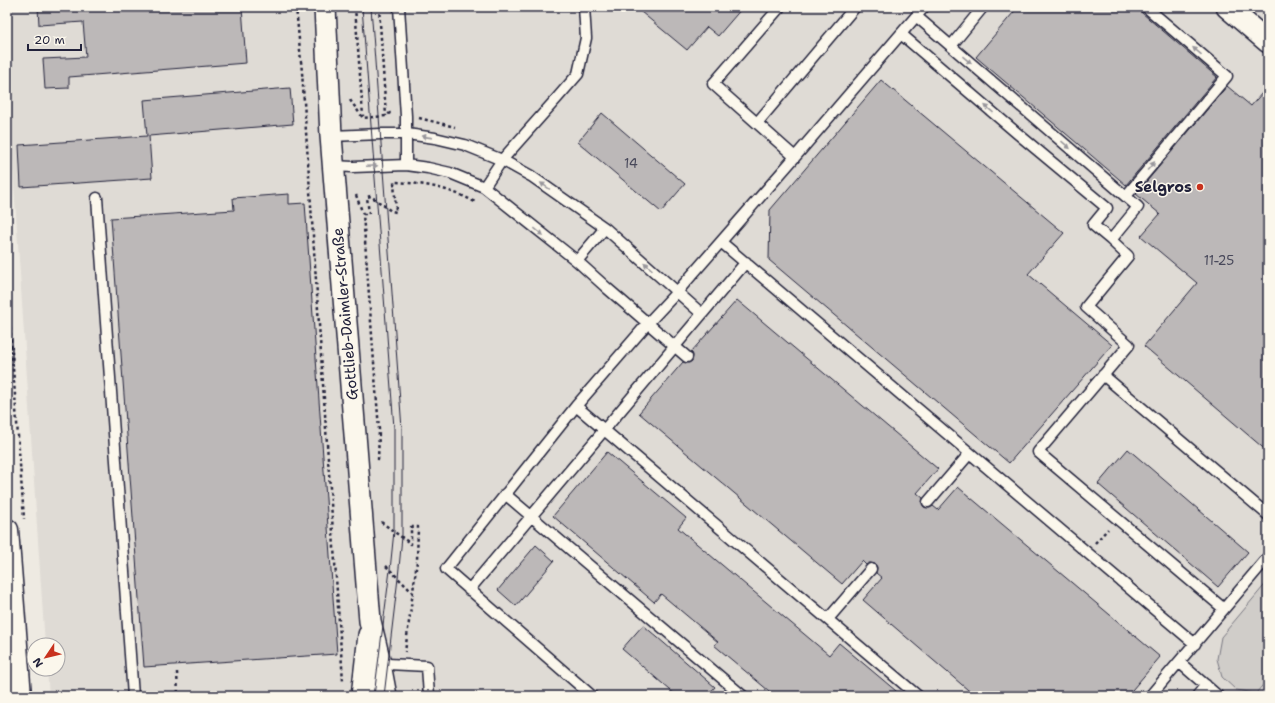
<svg xmlns="http://www.w3.org/2000/svg" width="1275" height="703" viewBox="0 0 1275 703" font-family="'Shantell Sans',sans-serif">
<style>
.built{fill:#dfdbd5}
.green{fill:#d0cdc9;stroke:#797882}
.building{fill:#bcb8b8;stroke:#22223b}
.lines{fill:none;stroke-linecap:round;stroke-linejoin:round}
.service-casing{stroke:#22223b;stroke-width:13}
.minor-casing{stroke:#22223b;stroke-width:24}
.primary-casing{stroke:#22223b;stroke-width:25}
.path{stroke:#22223b;stroke-width:2.5;stroke-dasharray:3 3;stroke-linecap:butt}
.service{stroke:#fbf7ec;stroke-width:10}
.minor{stroke:#fbf7ec;stroke-width:21}
.primary{stroke:#fbf7ec;stroke-width:22}
.tram{stroke:#22223b;stroke-width:1}
.oneway{fill:#99979c}
.poi-dot{fill:#c8321e;stroke:#fbf7ec;stroke-width:1.5}
.labels{text-anchor:middle;dominant-baseline:central;stroke-width:3;stroke-linejoin:round;paint-order:stroke}
.number-label{font-size:13px;fill:#48485a}
.poi-label{font-size:15px;font-weight:bold;fill:#22223b;stroke:#fbf7ec;text-anchor:end}
.street-label{font-size:15px;fill:#22223b;stroke:#fbf7ec}
</style>
<rect width="100%" height="100%" fill="#eeeae2"/>
<filter id="ink" filterUnits="userSpaceOnUse"><feTurbulence type="fractalNoise" baseFrequency=".025" numOctaves="2"/><feDisplacementMap in="SourceGraphic" scale="8" xChannelSelector="R" yChannelSelector="G"/><feConvolveMatrix kernelMatrix="1 2 1 2 8 2 1 2 1" color-interpolation-filters="sRGB"/></filter>
<g filter="url(#ink)">
<path class="built" d="M7 7H1268V696H49L47 669H58V645H45L10 125 7 69Z"/>
<path class="green" d="M1268 581V679L1256 693 1236 690 1222 677 1217 659 1221 637Z"/>
<path class="building" d="M38 7H242L246 63 69 77V88L45 89 43 59 86 57 83 22 39 25Z
M635 7H743L718 36 707 27 687 50Z
M1018 7H1135L1217 77 1126 185 976 57Z
M881 80 1064 233 1028 274 1112 345 1009 463 769 260 770 210Z
M1227 86 1251 106 1268 86V452L1144 346 1197 283 1141 236 1160 214 1136 194Z
M290 88 293 124 149 136 152 178 21 187 19 145 147 136 144 100Z
M602 113 685 184 661 212 578 142Z
M289 194V204L305 203 337 654 144 667 111 218 234 210 233 198Z
M737 300 938 469 917 493 923 498 922 504 924 507 930 508 933 506 938 510 958 487 1160 657 1127 696H975L863 600 882 578 876 573 877 567 875 564 869 563 866 565 862 561 842 584 639 413 683 362 689 363 692 361 693 355 691 352Z
M1128 449 1248 552 1218 587 1098 484Z
M607 452 686 518 678 528 829 655 839 643 902 696H775L714 645 718 642 661 594 654 602 553 516Z
M536 545 554 561 516 606 498 590Z
M643 625 715 687 707 696H677L622 649Z"/>
<g class="lines">
<defs>
<path id="service" d="M399 7 406 116V165
M780 7 713 84 795 157
M916 16 1138 207 1111 240 1128 256 1086 307 1129 345 1038 452 1224 609
M901 34 1018 134 1107 208 1093 225 1111 240
M951 46 983 7
M757 123 855 7
M331 136 381 134H407L435 138 465 145 502 160 531 176 605 228 702 314
M333 166 353 167 406 165 428 168 450 173 484 187 577 261 608 289 687 357
M484 187 502 160 558 97 578 74 586 38 584 7
M1126 196 1227 76 1146 7
M97 198 133 696
M721 242 1195 644
M577 261 605 228
M1103 375 1268 515
M576 406 918 696
M505 494 743 696
M928 502 970 453
M469 590 746 262
M828 619 871 569
M1179 662 1218 696
M378 665 388 664 427 666 429 696
M592 696 446 569 576 406 648 323 677 292 795 157 924 7
M1150 696 1268 557
M1197 696 1206 685"/>
<path id="minor" d="M325 7 331 136 370 621 379 659 386 696
M1227 7 1268 42
M362 696 369 635"/>
<path id="primary" d="M7 530 20 696"/>
</defs>
<use href="#service" class="service-casing"/>
<use href="#minor" class="minor-casing"/>
<use href="#primary" class="primary-casing"/>
<path class="path" d="M296 7 302 72 343 681
M355 7 363 116
M379 7 386 116
M350 100 363 118 386 116 390 113H392
M419 118 455 127
M356 195 363 214 379 430 378 462
M363 214H369L367 197 371 196 391 211 396 212 394 182C423 183 449 188 475 202
M7 285 24 519
M381 522 411 544V527H418L417 561 405 652
M1095 543 1108 529
M386 566 412 592
M177 672 178 696"/>
<use href="#service" class="service"/>
<use href="#minor" class="minor"/>
<use href="#primary" class="primary"/>
<path class="tram" d="M362 7 394 428V531L390 570 374 696
M371 7 402 429V537L398 578 384 696"/>
</g>
<defs><path id="oneway-solid" d="M-6-.8H1V-3.2L6.5 0L1 3.2V.8H-6Z"/></defs>
<g class="oneway">
<use href="#oneway-solid" transform="translate(1197 51) rotate(-140)"/>
<use href="#oneway-solid" transform="translate(967 60) rotate(40)"/>
<use href="#oneway-solid" transform="translate(989 109) rotate(-139)"/>
<use href="#oneway-solid" transform="translate(427 137) rotate(-172)"/>
<use href="#oneway-solid" transform="translate(1066 145) rotate(41)"/>
<use href="#oneway-solid" transform="translate(372 166) rotate(-2)"/>
<use href="#oneway-solid" transform="translate(1151 166) rotate(-50)"/>
<use href="#oneway-solid" transform="translate(545 186) rotate(-145)"/>
<use href="#oneway-solid" transform="translate(539 232) rotate(39)"/>
<use href="#oneway-solid" transform="translate(648 266) rotate(-138)"/>
</g>
</g>
<circle class="poi-dot" cx="1200" cy="187" r="4"/>
<g class="labels">
<g class="number-label">
<text x="631" y="163">14</text>
<text x="1219" y="260">11-25</text>
</g>
<g class="poi-label">
<text x="1192" y="187">Selgros</text>
</g>
<g class="street-label">
<text transform="translate(345 314) rotate(-95)">Gottlieb-Daimler-Straße</text>
</g>
</g>
<rect width="1275" height="703" fill="none" stroke="#fbf7ec" stroke-width="24"/>
<rect x="12" y="12" width="1251" height="679" fill="none" stroke="#22223b" stroke-width="1.5" filter="url(#ink)"/>
<g transform="translate(46 657) rotate(235)"><circle r="19" fill="#fbf7ec" stroke="#a4a2a5"/>
<path d="M0-3L7 15L0 10L-7 15Z" fill="#c8321e"/>
<text y="-6" font-size="11" font-weight="bold" text-anchor="middle" fill="#22223b">N</text>
</g>
<path d="M28 44v6h53v-6" fill="none" stroke="#22223b" stroke-width="2"/>
<text x="34" y="44" font-size="12" fill="#22223b" stroke="#fbf7ec" stroke-width="3" paint-order="stroke">20 m</text>
</svg>
